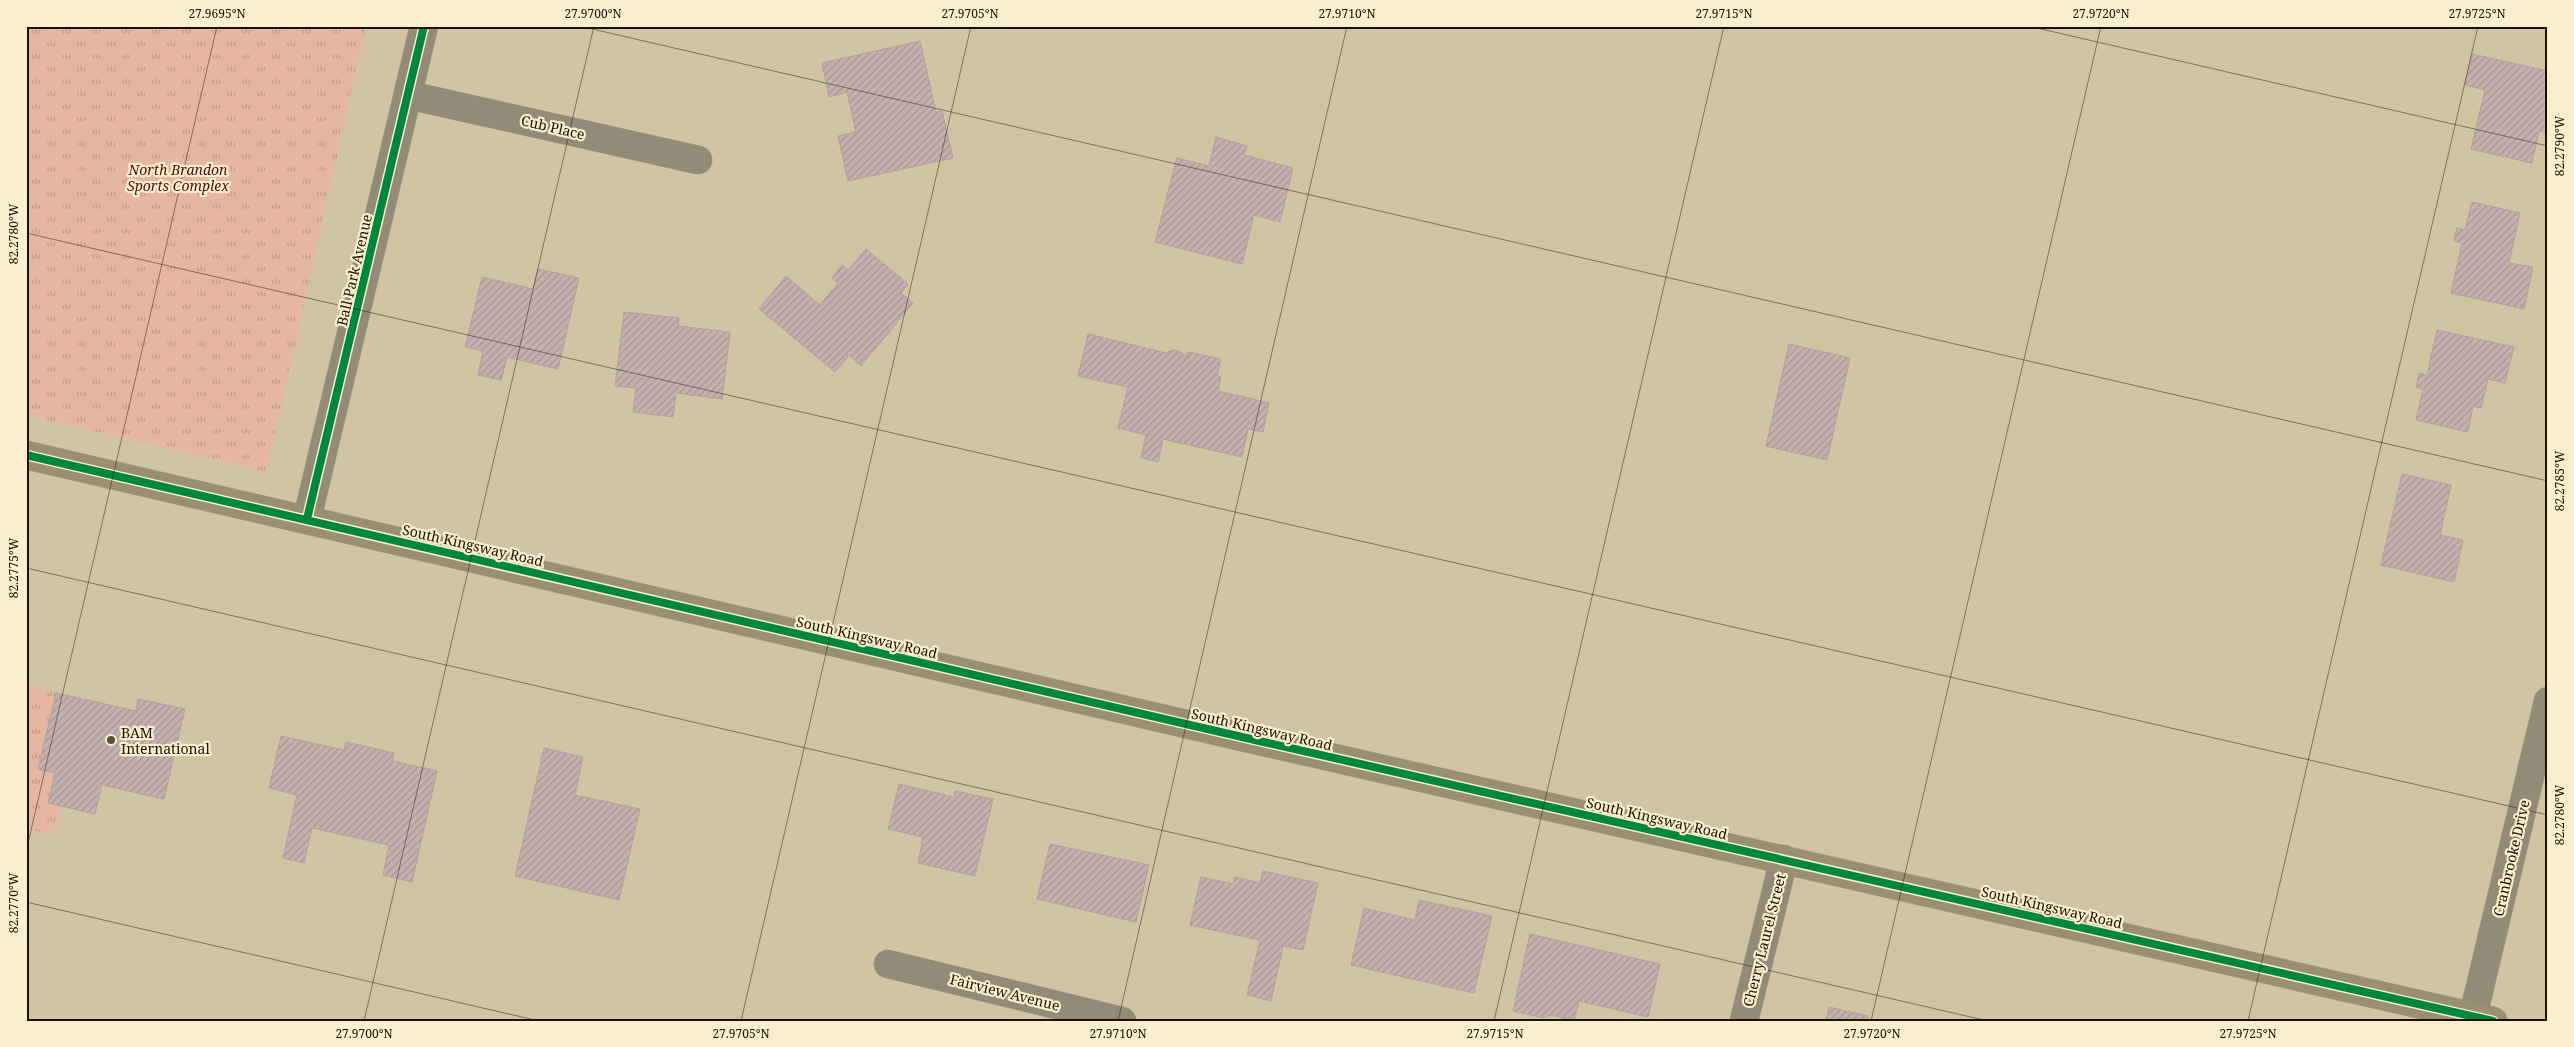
<svg xmlns="http://www.w3.org/2000/svg" width="2574" height="1047" viewBox="0 0 2574 1047" font-family="'Noto Serif',serif">
<style>
.grass{fill:url(#grass-tufts)}
.building{fill:url(#building-hatch);stroke:#b1a29b}
.lines{fill:none;stroke-linecap:round;stroke-linejoin:round}
.street-casing{stroke:#aca288;stroke-width:29}
.secondary-casing{stroke:#aca288;stroke-width:29}
.street{stroke:#928b77;stroke-width:28}
.secondary{stroke:#999074;stroke-width:28}
.cycleway-casing{stroke:#faeecf;stroke-width:11}
.cycleway{stroke:#00873e;stroke-width:8}
.ticks{fill:none;stroke:#1b1200;stroke-width:1;stroke-opacity:0.45}
.poi-dot{fill:#5a5039;stroke:#faeecf;stroke-width:2}
.labels{text-anchor:middle;dominant-baseline:central;stroke-width:4.5;stroke-linejoin:round;paint-order:stroke}
.street-label{font-size:14px;fill:#1b1200;stroke:#faeecf}
.park-label{font-size:14px;font-style:italic;fill:#530c07;stroke:#faeecf}
.poi-label{font-size:14px;fill:#1b1200;stroke:#faeecf;text-anchor:start}
.neatline{fill:none;stroke:#1b1200;stroke-width:2}
.ticks-label{font-size:12px;text-anchor:middle;fill:#1b1200}
</style>
<defs>
<pattern id="grass-tufts" width="24" height="20" patternUnits="userSpaceOnUse" patternTransform="scale(1.25)"><rect width="24" height="20" fill="#e5b6a0"/><path d="M3 7l-1-3M5 7V3M7 7l1-3M15 17l-1-3M17 17v-4M19 17l1-3" fill="none" stroke="#c49b88"/></pattern>
<pattern id="building-hatch" width="6" height="6" patternUnits="userSpaceOnUse" patternTransform="scale(1.25)"><rect width="6" height="6" fill="#c4b0af"/><path d="M-1 1l2-2M0 6l6-6M5 7l2-2" fill="none" stroke="#a89695"/></pattern>
</defs>
<rect width="100%" height="100%" fill="#d0c4a2"/>
<path class="grass" d="M26 26H366L267 472 26 415Z
M26 685 56 693 38 769 55 773 47 801 61 806 53 834 26 829Z"/>
<path class="building" d="M920 41 936 112 942 111 953 158 848 181 838 136 856 132 847 92 829 97 822 63Z
M2472 54 2548 71V131L2547 133 2539 131 2532 163 2471 149 2485 90 2465 85Z
M1216 137 1247 146 1244 155 1293 168 1280 222 1254 215 1242 264 1155 242 1177 158 1209 166Z
M2472 202 2520 213 2509 263 2533 267 2524 309 2451 293 2462 243 2454 241 2457 228 2465 230Z
M866 249 908 284 901 293 913 303 861 366 849 355 835 372 759 309 786 276 820 305 838 283 832 278 842 265 848 270Z
M538 269 579 278 558 369 507 357 501 380 478 375 483 351 465 347 482 277 533 289Z
M624 312 679 318 678 326 730 332 722 399 676 393 673 417 633 412 636 388 615 386Z
M2437 330 2514 347 2505 383 2488 379 2481 408 2473 406 2468 432 2416 420 2423 389 2416 387 2419 373 2427 375Z
M1088 334 1166 353 1172 350 1179 351 1186 357 1188 352 1221 359 1217 376 1221 377 1218 391 1269 403 1263 432 1248 429 1242 457 1163 439 1158 462 1141 458 1146 435 1118 428 1128 387 1078 376Z
M1789 344 1850 358 1827 460 1766 446Z
M2402 474 2451 485 2440 535 2463 540 2454 582 2381 565Z
M56 693 136 711 138 699 185 709 164 799 102 785 95 814 48 803 55 773 38 769Z
M281 736 344 750 346 742 394 753 392 761 437 771 412 882 383 875 389 845 312 828 304 863 283 858 297 795 269 788Z
M544 748 583 757 575 795 640 809 619 900 515 876Z
M899 784 954 797 955 791 993 799 975 876 918 863 923 837 888 829Z
M1050 844 1149 865 1136 922 1037 899Z
M1263 871 1318 883 1303 950 1283 946 1271 1001 1247 995 1260 940 1190 925 1201 877 1233 884 1235 877 1260 883Z
M1419 900 1492 916 1474 993 1351 965 1364 908 1415 920Z
M1530 934 1660 964 1648 1017 1579 1001 1574 1021 1551 1015 1544 1018 1513 1011Z
M1829 1007 1868 1016 1867 1021H1826Z"/>
<g class="lines">
<defs>
<path id="street" d="M408 95 698 160
M307 519 424 26
M888 964 1122 1021
M2473 1016 2548 701
M1744 1021 1784 859"/>
<path id="secondary" d="M26 455 1268 743 2493 1021"/>
</defs>
<use href="#street" class="street-casing"/>
<use href="#secondary" class="secondary-casing"/>
<use href="#street" class="street"/>
<use href="#secondary" class="secondary"/>
<defs>
<path id="cycleway" d="M26 455 1268 743 2493 1021
M307 519 424 26"/>
</defs>
<use href="#cycleway" class="cycleway-casing"/>
<use href="#cycleway" class="cycleway"/>
</g>
<path class="ticks" d="M579 26 2548 481M2028 26 2548 146M26 233 2548 815M26 568 1988 1021M26 852 217 26M26 902 539 1021M364 1021 594 26M741 1021 971 26M1118 1021 1347 26M1494 1021 1724 26M1871 1021 2101 26M2248 1021 2478 26"/>
<circle class="poi-dot" cx="111" cy="740" r="5"/>
<g class="labels">
<g class="street-label">
<text transform="translate(553 127) rotate(13)">Cub Place</text>
<text transform="translate(354 270) rotate(-77)">Ball Park Avenue</text>
<text transform="translate(473 545) rotate(13)">South Kingsway Road</text>
<text transform="translate(867 637) rotate(13)">South Kingsway Road</text>
<text transform="translate(1262 729) rotate(13)">South Kingsway Road</text>
<text transform="translate(1657 818) rotate(13)">South Kingsway Road</text>
<text transform="translate(2511 858) rotate(-77)">Cranbrooke Drive</text>
<text transform="translate(2052 907) rotate(13)">South Kingsway Road</text>
<text transform="translate(1764 940) rotate(-76)">Cherry Laurel Street</text>
<text transform="translate(1005 992) rotate(14)">Fairview Avenue</text>
</g>
<g class="park-label">
<text x="178" y="169">North Brandon<tspan x="178" dy="16">Sports Complex</tspan></text>
</g>
<g class="poi-label">
<text x="121" y="732">BAM<tspan x="121" dy="16">International</tspan></text>
</g>
</g>
<rect width="2574" height="1047" fill="none" stroke="#faeecf" stroke-width="55"/>
<rect x="28" y="28" width="2518" height="992" class="neatline"/>
<g class="ticks-label">
<text x="217" y="18">27.9695°N</text>
<text x="593" y="18">27.9700°N</text>
<text x="970" y="18">27.9705°N</text>
<text x="1347" y="18">27.9710°N</text>
<text x="1724" y="18">27.9715°N</text>
<text x="2101" y="18">27.9720°N</text>
<text x="2477" y="18">27.9725°N</text>
<text transform="translate(2560 146) rotate(-90)" y="4">82.2790°W</text>
<text transform="translate(14 234) rotate(-90)" y="4">82.2780°W</text>
<text transform="translate(2560 481) rotate(-90)" y="4">82.2785°W</text>
<text transform="translate(14 568) rotate(-90)" y="4">82.2775°W</text>
<text transform="translate(2560 815) rotate(-90)" y="4">82.2780°W</text>
<text transform="translate(14 903) rotate(-90)" y="4">82.2770°W</text>
<text x="364" y="1038">27.9700°N</text>
<text x="741" y="1038">27.9705°N</text>
<text x="1118" y="1038">27.9710°N</text>
<text x="1495" y="1038">27.9715°N</text>
<text x="1872" y="1038">27.9720°N</text>
<text x="2248" y="1038">27.9725°N</text>
</g>
</svg>
